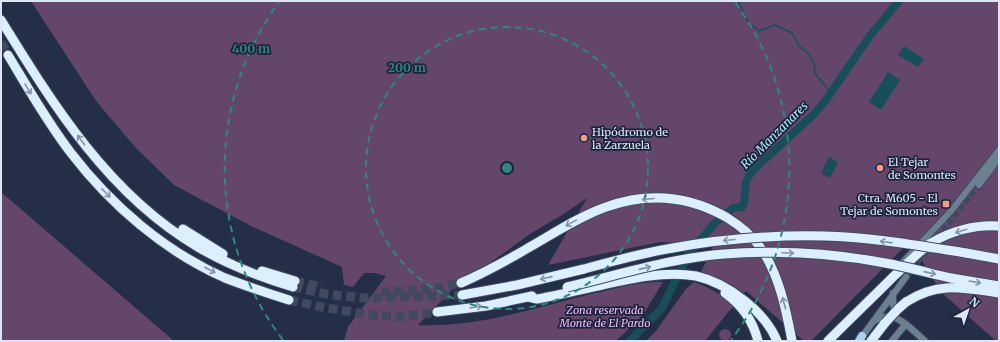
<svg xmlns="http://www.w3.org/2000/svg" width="1000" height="342" viewBox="0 0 1000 342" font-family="Merriweather,serif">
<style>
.green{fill:#64466b}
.water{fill:#164e5a}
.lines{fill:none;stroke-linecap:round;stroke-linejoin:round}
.stream{stroke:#164e5a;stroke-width:1.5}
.river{stroke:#164e5a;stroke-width:8}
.minor-tunnel{stroke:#404960;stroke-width:6;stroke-dasharray:6 3;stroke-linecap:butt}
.highway-tunnel{stroke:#404960;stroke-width:9;stroke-dasharray:9 4.5;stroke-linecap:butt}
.minor-casing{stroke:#424b62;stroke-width:8}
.major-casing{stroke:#424b62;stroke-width:10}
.highway-casing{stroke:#424b62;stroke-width:11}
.minor{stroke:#6c8190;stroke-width:6}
.major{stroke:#a8d3f3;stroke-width:8}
.highway{stroke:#dbefff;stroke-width:9}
.highway-bridge-casing{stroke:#424b62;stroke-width:11;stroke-linecap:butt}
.highway-bridge{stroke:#dbefff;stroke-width:9}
.oneway{stroke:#8594a7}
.ring{fill:none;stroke:#2e8782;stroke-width:2;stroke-dasharray:7 5}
.poi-dot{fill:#f39f84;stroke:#1b243b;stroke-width:1.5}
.labels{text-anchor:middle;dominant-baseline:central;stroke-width:3.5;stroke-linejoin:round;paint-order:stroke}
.poi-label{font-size:11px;fill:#dee5f5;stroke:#1b243b;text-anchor:start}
.park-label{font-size:11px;font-style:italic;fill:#eeb9fb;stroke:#1b243b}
.water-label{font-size:12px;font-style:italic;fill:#afeaf8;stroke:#1b243b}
.centre{fill:#2e8782;stroke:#1b243b;stroke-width:2}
.ring-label{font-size:12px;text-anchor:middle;font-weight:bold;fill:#2e8782;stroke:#1b243b;stroke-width:3.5;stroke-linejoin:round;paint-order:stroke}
</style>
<rect width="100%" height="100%" fill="#242e46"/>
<path class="green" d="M31 1H999V341H996L941 292 910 241 811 341H804L746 291 744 293 723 280 701 272 713 247 721 235 712 245 660 242 548 265 587 198 565 213 530 234 490 263 465 276 418 325C476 328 535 308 591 294 614 289 639 281 663 282L643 315 616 341H344L348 327 386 276 375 273H364L353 287 344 285 342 267 251 226 174 185 136 148 96 101Z
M1 192 174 341H1Z
M694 282C710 288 722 295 736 305L729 311 705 341H646L656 331 686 289Z
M719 335a6 6 0 1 1 12 0a6 6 0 1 1-12 0Z"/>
<path class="water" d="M904 46 924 59 918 67 898 55Z
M888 72 900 80 881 110 869 102Z
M829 157 838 162 830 178 821 173Z"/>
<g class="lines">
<path class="stream" d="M738 1 748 22 759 31 775 25 792 33 799 46 809 54 814 64 815 73 831 93"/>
<path class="river" d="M630 341 662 308 689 253 714 224 733 208 742 207 744 203 746 182 751 172 813 115 826 100 869 37 899 1"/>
<path class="minor-tunnel" d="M937 238 979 185
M906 277 929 248"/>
<path class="highway-tunnel" d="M1 42 8 55
M295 281 322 287
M293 287 327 294 362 298 462 295
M381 292 432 289 461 283
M289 300 322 307 364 314 399 317 437 312"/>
<defs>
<path id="minor" d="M979 185 999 158
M904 261 952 210 999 150
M893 293V305L896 313
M874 321C879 318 886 316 892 317 903 319 917 334 925 341
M861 338 906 277
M892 341 905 325"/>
<path id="major" d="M859 341 862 336"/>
<path id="highway" d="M1 20C54 106 109 195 198 247 228 265 260 277 293 287
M8 55C28 88 47 122 71 153 111 205 164 251 225 278 246 286 267 293 289 300
M183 229 223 254
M966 253 999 259
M262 271 295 281
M951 278 999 286
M461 283C484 273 506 261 528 248 553 234 578 217 606 207 648 192 687 195 726 217 739 225 751 234 760 247 779 274 786 309 792 341
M725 293C742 305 753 321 758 341
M462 295 517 285 584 269
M528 297 537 299C559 295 580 290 602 285 633 278 665 271 696 276 714 280 731 290 745 301 758 311 771 326 777 341
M906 302C938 281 964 288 999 293
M437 312 486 306 532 296
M828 341C850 319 872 298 894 276 906 265 918 252 931 243 951 231 976 224 999 226
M871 341 885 323"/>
</defs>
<use href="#minor" class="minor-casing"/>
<use href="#major" class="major-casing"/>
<use href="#highway" class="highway-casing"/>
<use href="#minor" class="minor"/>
<use href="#major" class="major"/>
<use href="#highway" class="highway"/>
<defs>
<path id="highway-bridge" d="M584 269C613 261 643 253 673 248 722 239 774 235 824 236 870 237 921 246 966 253
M567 287C618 275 671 258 724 254 778 250 833 253 885 263 907 267 929 273 951 278
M885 323 898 309 906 302"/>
</defs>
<use href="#highway-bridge" class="highway-bridge-casing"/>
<use href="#highway-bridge" class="highway-bridge"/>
</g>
<defs><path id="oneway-shaft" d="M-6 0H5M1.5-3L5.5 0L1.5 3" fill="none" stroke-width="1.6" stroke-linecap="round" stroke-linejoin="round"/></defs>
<g class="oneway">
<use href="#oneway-shaft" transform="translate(28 89) rotate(59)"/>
<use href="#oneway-shaft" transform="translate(81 140) rotate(-127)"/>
<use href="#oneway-shaft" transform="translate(106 193) rotate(45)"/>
<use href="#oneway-shaft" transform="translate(648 199) rotate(175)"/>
<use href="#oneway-shaft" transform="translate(571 223) rotate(151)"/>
<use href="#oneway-shaft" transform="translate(961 231) rotate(162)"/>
<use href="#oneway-shaft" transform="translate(729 240) rotate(175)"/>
<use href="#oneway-shaft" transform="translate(886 242) rotate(-172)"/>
<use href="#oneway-shaft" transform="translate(788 253) rotate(2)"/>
<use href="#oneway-shaft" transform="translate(645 268) rotate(-13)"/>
<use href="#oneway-shaft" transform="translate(210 270) rotate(27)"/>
<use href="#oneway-shaft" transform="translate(930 273) rotate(13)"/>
<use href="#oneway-shaft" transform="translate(546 278) rotate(167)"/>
<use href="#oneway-shaft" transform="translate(975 282) rotate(10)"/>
<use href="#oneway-shaft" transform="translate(784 303) rotate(-105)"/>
<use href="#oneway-shaft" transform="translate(476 307) rotate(-8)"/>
</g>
<g class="ring">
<circle cx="507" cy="168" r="141"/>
<path d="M283 340A282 282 0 0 1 279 2M735 2A282 282 0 0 1 731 340"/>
</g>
<g class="poi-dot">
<circle cx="584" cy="138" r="4"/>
<circle cx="880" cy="168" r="4"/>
<rect x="942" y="200" width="8" height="8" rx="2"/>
</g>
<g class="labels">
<g class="poi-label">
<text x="592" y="132">Hipódromo de<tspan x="592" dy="13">la Zarzuela</tspan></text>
<text x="888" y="162">El Tejar<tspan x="888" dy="13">de Somontes</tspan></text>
<text x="938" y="198" text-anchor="end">Ctra. M605 - El<tspan x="938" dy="13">Tejar de Somontes</tspan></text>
</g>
<g class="park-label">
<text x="605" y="310">Zona reservada<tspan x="605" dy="13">Monte de El Pardo</tspan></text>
</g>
<g class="water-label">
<text transform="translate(774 135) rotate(-45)">Río Manzanares</text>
</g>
</g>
<circle cx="507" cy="168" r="6" class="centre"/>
<g class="ring-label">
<text x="251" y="53">400 m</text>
<text x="407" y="72">200 m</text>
</g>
<rect width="1000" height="342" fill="none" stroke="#dee5f5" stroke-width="4"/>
<g transform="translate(968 310) rotate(40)" stroke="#1b243b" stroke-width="3" paint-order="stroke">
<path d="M0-3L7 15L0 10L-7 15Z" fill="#dee5f5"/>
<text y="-6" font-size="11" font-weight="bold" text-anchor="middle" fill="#dee5f5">N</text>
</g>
</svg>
